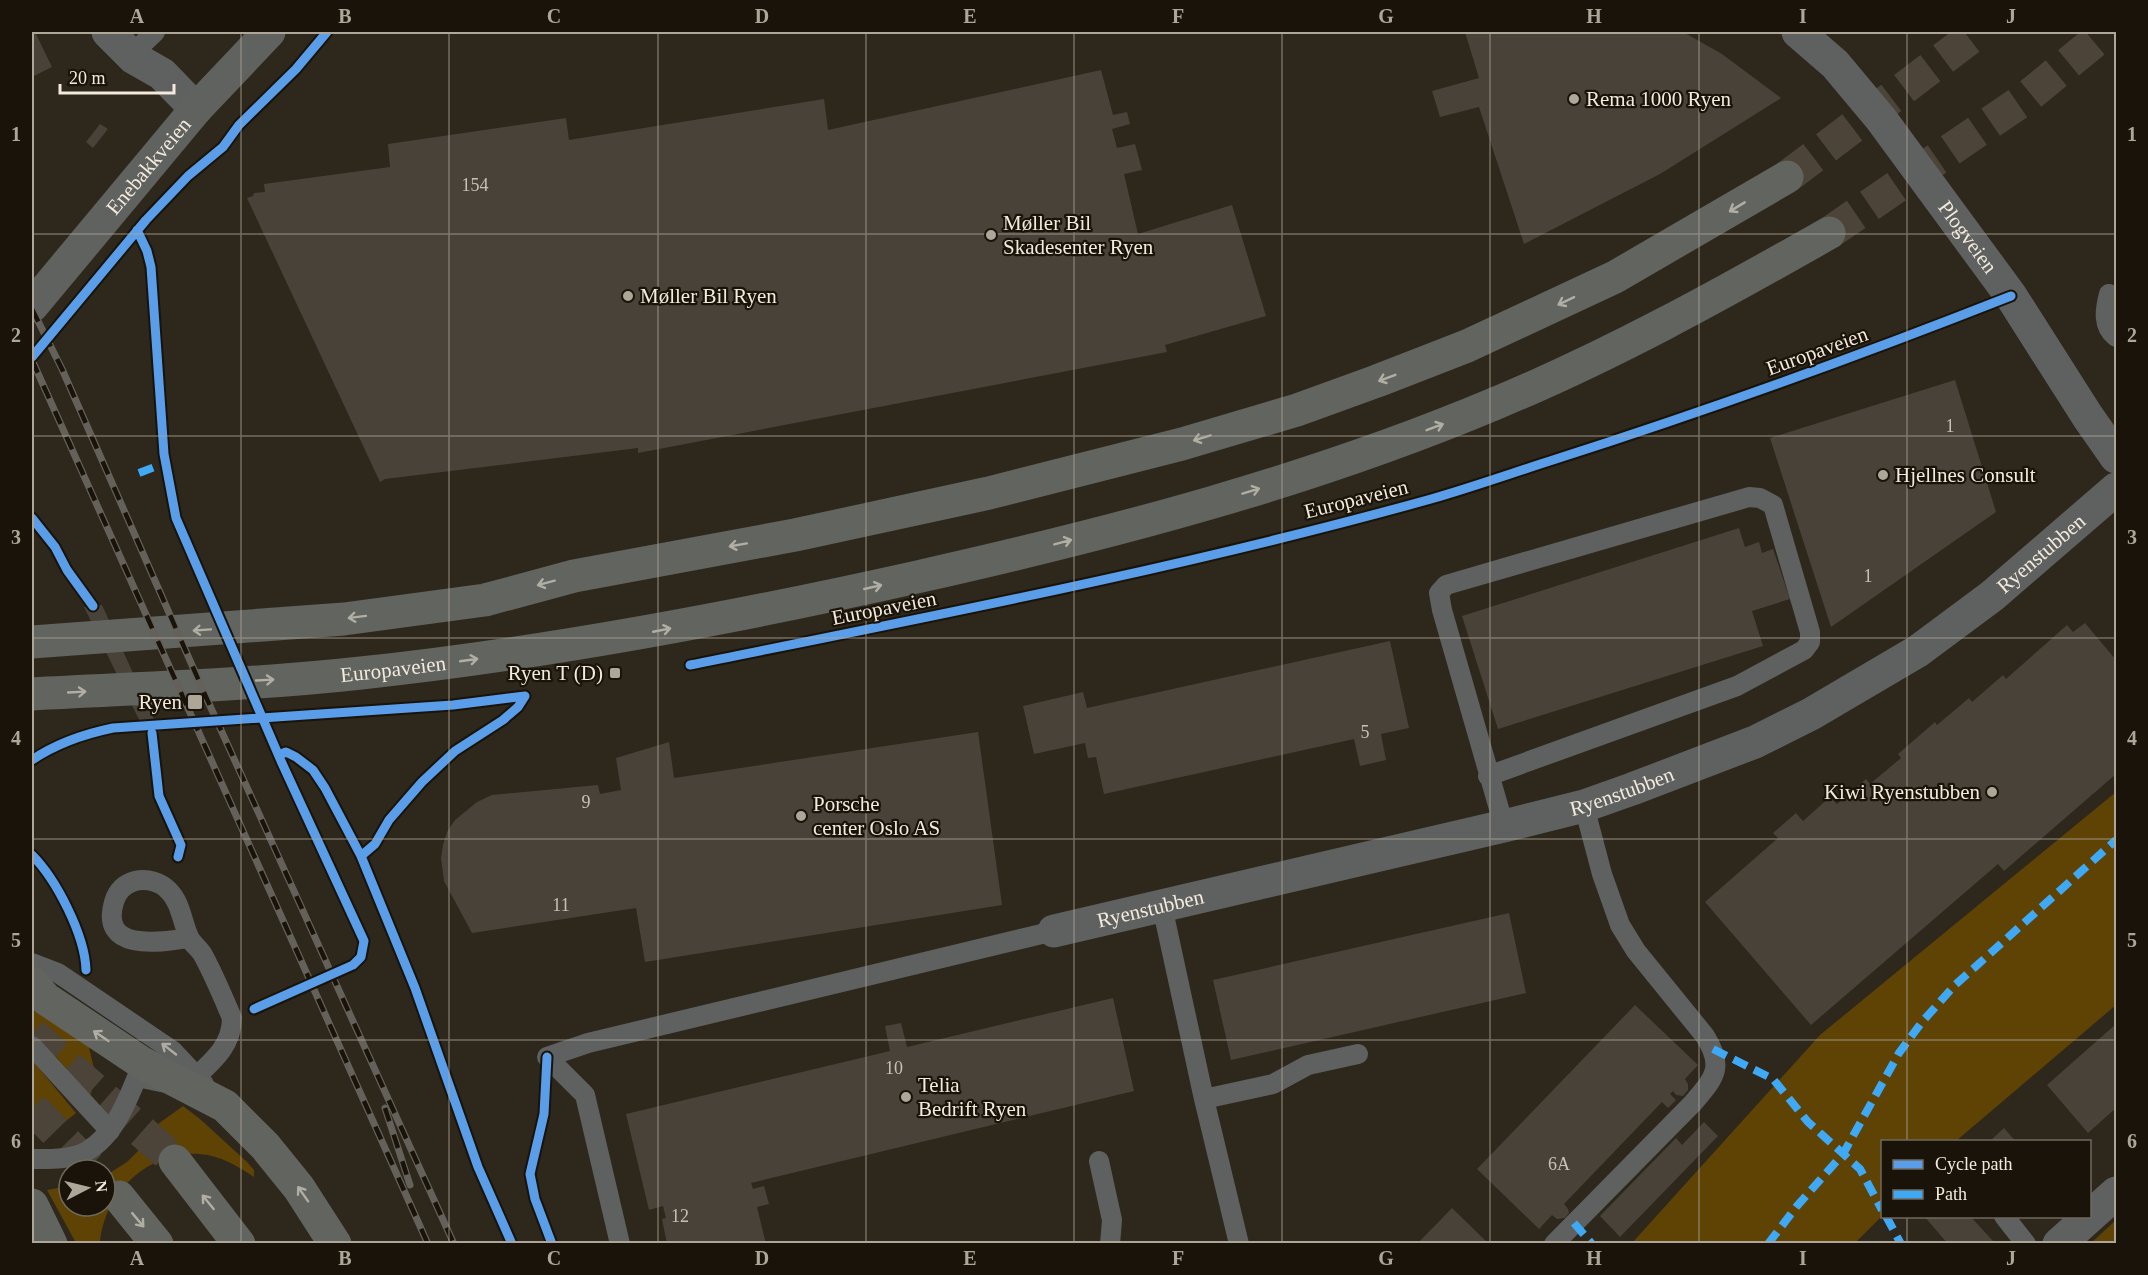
<svg xmlns="http://www.w3.org/2000/svg" width="2148" height="1275" viewBox="0 0 2148 1275" font-family="Georgia,serif">
<style>
.green{fill:#5e4304}
.building{fill:#484239}
.lines{fill:none;stroke-linecap:round;stroke-linejoin:round}
.trunk-tunnel{stroke:#4c4438;stroke-width:33;stroke-dasharray:33 16;stroke-linecap:butt}
.service{stroke:#5e615f;stroke-width:20}
.minor{stroke:#5e615f;stroke-width:33}
.tertiary{stroke:#5e615f;stroke-width:33}
.secondary{stroke:#606260;stroke-width:33}
.trunk{stroke:#61645f;stroke-width:33}
.rail-casing{stroke:#64615b;stroke-width:7}
.rail{stroke:#191309;stroke-width:4.5;stroke-dasharray:14;stroke-linecap:butt}
.quiet{stroke:#3fa9f5;stroke-width:8;stroke-dasharray:15 8;stroke-linecap:butt}
.cycleway-casing{stroke:#191309;stroke-width:13}
.cycleway{stroke:#5a9eea;stroke-width:9}
.oneway{stroke:#b1aea4}
.oneway2{stroke:#b0aca4}
.grid{fill:none;stroke:#aea699;stroke-width:1.5;stroke-opacity:0.55}
.poi-dot{fill:#aea699;stroke:#191309;stroke-width:2}
.labels{text-anchor:middle;dominant-baseline:central;stroke-width:4.5;stroke-linejoin:round;paint-order:stroke}
.number-label{font-size:18px;fill:#c8c0b4}
.poi-label{font-size:21px;fill:#f3eadd;stroke:#191309;text-anchor:start}
.street-label{font-size:21px;fill:#f3eadd;stroke:#191309}
.neatline{fill:none;stroke:#aea699;stroke-width:2}
.grid-label{font-size:20px;text-anchor:middle;font-weight:bold;fill:#aea699}
</style>
<rect width="100%" height="100%" fill="#2e271b"/>
<path class="green" d="M2116 792V1005L1956 1141 1882 1142V1216L1855 1243H1632L1820 1035Z
M32 1003 87 1039 96 1077 90 1096 32 1029Z
M32 1060 76 1113 61 1125 36 1129 32 1126Z
M183 1106 200 1119 247 1162 254 1170V1177C238 1166 219 1155 199 1154 148 1151 104 1193 100 1243H76L47 1190 69 1186V1206H105V1176L127 1162 141 1148 158 1124Z
M2116 1220V1243H2091Z"/>
<path class="building" d="M32 32H35L52 67 32 77Z
M1465 32H1683L1722 54 1781 98 1660 174 1524 244 1479 107 1440 117 1432 91 1479 78Z
M1101 70 1113 115 1127 112 1130 124 1112 129 1117 148 1135 144 1142 170 1124 174 1138 234 1232 205 1266 316 1165 345 1167 352 638 453V448L385 479 380 482 247 198 253 196 254 193 265 192 264 184 390 167 388 144 566 118 569 140 824 99 828 130Z
M100 124 108 129 93 148 86 142Z
M1955 380 1996 512 1831 627 1770 438Z
M1739 528 1745 547 1759 542 1762 553 1773 549 1790 599 1752 611 1763 646 1498 729 1462 616Z
M102 605 160 732 146 734 84 607Z
M2085 623 2116 660V774L2004 871 1998 864 1811 1025 1705 902 1778 838 1773 833 1796 813 1803 821 1830 797 1837 804 1866 779 1870 784 1901 758 1898 754 1935 722 1937 725 1969 698 1972 702 2003 675 2006 679 2067 625 2073 632Z
M1390 641 1409 728 1381 734 1386 760 1360 766 1354 739 1104 794 1096 757 1088 758 1085 743 1034 754 1023 706 1083 692 1087 708Z
M978 732 1002 905 645 962 636 908 472 933 444 881 441 858 443 845 447 832 455 820 477 802 492 795 598 785 600 794 621 790 616 758 669 742 674 778Z
M1509 913 1526 993 1231 1060 1213 980Z
M1113 998 1134 1091 751 1183 753 1189 764 1186 769 1204 757 1207 766 1244H667L662 1219 666 1218 663 1206 649 1210 626 1114 890 1051 885 1026 901 1023 907 1047Z
M1635 1005 1698 1065 1685 1079 1688 1084V1090L1683 1096 1676 1095 1673 1091 1670 1094 1676 1100 1668 1108 1662 1102 1564 1204 1568 1209 1569 1213 1565 1218 1557 1219 1552 1215 1539 1229 1477 1169Z
M2116 1024V1108L2088 1133 2047 1085Z
M1704 1122 1718 1136 1620 1237 1600 1216 1676 1138 1682 1145Z
M2004 1128 2016 1142H1989Z
M1452 1208 1489 1244H1417Z
M1924 1216H1970L1993 1241 1990 1244H1948Z"/>
<g class="lines">
<path class="trunk-tunnel" d="M1787 177 1978 32
M1829 233 2026 98 2106 32
M32 1034 175 1161
M32 1108 93 1170"/>
<path class="service" d="M131 55 155 32
M2109 294C2105 309 2102 326 2116 337
M1488 776 1737 686 1804 650 1810 642V632L1773 505 1760 498 1749 497 1446 585 1439 593 1442 610 1504 826
M1162 906 1204 1099 1239 1244
M32 963 58 973 173 1051 204 1084
M32 1046 110 1131
M1204 1099 1273 1084 1308 1065 1358 1054
M32 1159C49 1159 72 1160 87 1151 113 1136 126 1104 137 1077L185 1087C206 1066 232 1050 232 1018 223 997 214 975 203 955 199 948 192 944 189 937 182 922 181 903 169 891 161 882 147 878 135 881 124 884 117 892 114 902 99 953 162 942 189 938
M1099 1161 1112 1220 1110 1244
M2004 1216 2026 1244
M620 1244 585 1095 547 1057 588 1043 1054 931
M1554 1244 1693 1103C1714 1078 1725 1068 1705 1036L1636 951 1620 925 1602 874 1584 806"/>
<g class="minor">
<path id="s1" d="M1054 931 1504 826 1584 806 1632 789 1755 742 1811 714 1918 651 1992 596 2116 489"/>
<path d="M2059 1244 2116 1193"/>
</g>
<g class="tertiary">
<path d="M108 32 134 58 162 74 196 109"/>
<path id="s2" d="M1798 32 1835 64 1881 119 2011 296 2088 417 2116 457"/>
</g>
<path class="secondary" id="s3" d="M32 306 196 109 269 32"/>
<g class="trunk">
<path d="M32 642 344 619 485 600 574 576 795 535 989 493 1182 444 1297 410 1377 381 1467 346 1615 277 1787 177"/>
<path id="s4" d="M32 694C141 688 252 685 361 673 548 653 733 618 917 577 1113 533 1308 482 1494 404 1610 356 1720 295 1829 233"/>
<path d="M32 983 46 999 142 1063 225 1106 265 1146 299 1188 335 1244"/>
<path d="M175 1161 239 1244"/>
<path d="M119 1197 157 1244"/>
<path d="M32 1205 51 1244"/>
</g>
<defs>
<path id="rail" d="M32 309 62 369 206 697 454 1244
M32 360 428 1244
M385 1108 410 1185"/>
</defs>
<use href="#rail" class="rail-casing"/>
<use href="#rail" class="rail"/>
<path class="quiet" d="M139 473 165 463
M1713 1049 1773 1079 1808 1122 1860 1169 1882 1210
M1886 1216 1901 1244
M1574 1223 1592 1244
M1768 1244 1797 1206 1843 1154 1899 1053 1922 1022 1954 986 2116 840"/>
<defs>
<path id="cycleway" d="M137 230 147 251 151 267 164 454 176 518 281 761 364 941 361 957 353 965 254 1009
M32 357 146 220 188 176 223 147 239 125 296 69 327 32
M32 518 55 547 67 570 93 606
M690 665C938 615 1187 567 1431 499 1473 487 1515 472 1556 459 1710 410 1861 355 2011 296
M152 733 159 796 181 845 178 857
M279 755 286 752 296 757 313 770 325 788 361 856 415 988 478 1167 512 1244
M32 760C57 743 84 734 113 728L453 705 525 696
M32 855C56 879 85 935 86 970
M361 856 375 844 389 820 422 782 455 751 503 720 518 707 525 696
M547 1057 544 1114 530 1174 535 1199 552 1244"/>
</defs>
<use href="#cycleway" class="cycleway-casing"/>
<use href="#cycleway" class="cycleway"/>
</g>
<defs><path id="oneway-shaft" d="M-6 0H5M1.5-3L5.5 0L1.5 3" fill="none" stroke-width="1.6" stroke-linecap="round" stroke-linejoin="round" transform="scale(1.5)"/></defs>
<g class="oneway">
<use href="#oneway-shaft" transform="translate(1737 207) rotate(149)"/>
<use href="#oneway-shaft" transform="translate(1566 301) rotate(154)"/>
<use href="#oneway-shaft" transform="translate(1387 378) rotate(159)"/>
<use href="#oneway-shaft" transform="translate(1435 427) rotate(-21)"/>
<use href="#oneway-shaft" transform="translate(1202 438) rotate(163)"/>
<use href="#oneway-shaft" transform="translate(1251 491) rotate(-17)"/>
<use href="#oneway-shaft" transform="translate(1063 542) rotate(-15)"/>
<use href="#oneway-shaft" transform="translate(738 545) rotate(170)"/>
<use href="#oneway-shaft" transform="translate(546 583) rotate(165)"/>
<use href="#oneway-shaft" transform="translate(873 587) rotate(-13)"/>
<use href="#oneway-shaft" transform="translate(357 617) rotate(173)"/>
<use href="#oneway-shaft" transform="translate(202 630) rotate(176)"/>
<use href="#oneway-shaft" transform="translate(662 630) rotate(-11)"/>
<use href="#oneway-shaft" transform="translate(469 660) rotate(-8)"/>
<use href="#oneway-shaft" transform="translate(265 680) rotate(-3)"/>
<use href="#oneway-shaft" transform="translate(77 692) rotate(-3)"/>
<use href="#oneway-shaft" transform="translate(101 1036) rotate(-146)"/>
<use href="#oneway-shaft" transform="translate(303 1194) rotate(-125)"/>
<use href="#oneway-shaft" transform="translate(208 1202) rotate(-129)"/>
<use href="#oneway-shaft" transform="translate(138 1220) rotate(50)"/>
</g>
<use class="oneway2" href="#oneway-shaft" transform="translate(169 1049) rotate(-142)"/>
<path class="grid" d="M241 32V1244M449 32V1244M658 32V1244M866 32V1244M1074 32V1244M1282 32V1244M1490 32V1244M1699 32V1244M1907 32V1142M32 234H2116M32 436H2116M32 638H2116M32 839H2116M32 1040H2116M1907 1216V1244"/>
<g class="poi-dot">
<circle cx="1574" cy="99" r="6"/>
<circle cx="991" cy="235" r="6"/>
<circle cx="628" cy="296" r="6"/>
<circle cx="1883" cy="475" r="6"/>
<rect x="609" y="667" width="12" height="12" rx="3"/>
<rect x="187" y="694" width="16" height="16" rx="3"/>
<circle cx="1992" cy="792" r="6"/>
<circle cx="801" cy="816" r="6"/>
<circle cx="906" cy="1097" r="6"/>
</g>
<g class="labels">
<g class="number-label">
<text x="475" y="185">154</text>
<text x="1950" y="426">1</text>
<text x="1868" y="576">1</text>
<text x="1365" y="732">5</text>
<text x="586" y="802">9</text>
<text x="561" y="905">11</text>
<text x="894" y="1068">10</text>
<text x="1559" y="1164">6A</text>
<text x="680" y="1216">12</text>
</g>
<g class="poi-label">
<text x="1586" y="99">Rema 1000 Ryen</text>
<text x="1003" y="223">Møller Bil<tspan x="1003" dy="24">Skadesenter Ryen</tspan></text>
<text x="640" y="296">Møller Bil Ryen</text>
<text x="1895" y="475">Hjellnes Consult</text>
<text x="603" y="673" text-anchor="end">Ryen T (D)</text>
<text x="182" y="702" text-anchor="end">Ryen</text>
<text x="1980" y="792" text-anchor="end">Kiwi Ryenstubben</text>
<text x="813" y="804">Porsche<tspan x="813" dy="24">center Oslo AS</tspan></text>
<text x="918" y="1085">Telia<tspan x="918" dy="24">Bedrift Ryen</tspan></text>
</g>
<g class="street-label">
<text stroke="none"><textPath href="#s3" startOffset="182">Enebakkveien</textPath></text>
<text stroke="none"><textPath href="#s2" startOffset="267">Plogveien</textPath></text>
<text transform="translate(1817 351) rotate(-20)">Europaveien</text>
<text transform="translate(1356 499) rotate(-14)">Europaveien</text>
<text stroke="none"><textPath href="#s1" startOffset="1071">Ryenstubben</textPath></text>
<text transform="translate(884 608) rotate(-11)">Europaveien</text>
<text stroke="none"><textPath href="#s4" startOffset="362">Europaveien</textPath></text>
<text stroke="none"><textPath href="#s1" startOffset="585">Ryenstubben</textPath></text>
<text stroke="none"><textPath href="#s1" startOffset="99">Ryenstubben</textPath></text>
</g>
</g>
<rect width="2148" height="1275" fill="none" stroke="#191309" stroke-width="66"/>
<rect x="1881" y="1140" width="210" height="78" fill="#191309" stroke="#70695e" stroke-width="1.5"/>
<rect x="1893" y="1160" width="30" height="9" fill="#5a9eea" stroke="#70695e" stroke-width="1.5"/>
<text x="1935" y="1170" font-size="18" fill="#f3eadd">Cycle path</text>
<rect x="1893" y="1190" width="30" height="9" fill="#3fa9f5" stroke="#70695e" stroke-width="1.5"/>
<text x="1935" y="1200" font-size="18" fill="#f3eadd">Path</text>
<g transform="translate(87 1188) rotate(83)"><circle r="28" fill="#191309" stroke="#70695e" stroke-width="1.5"/>
<path d="M0-4.5L10 22L0 15L-10 22Z" fill="#aea699"/>
<text y="-9" font-size="16" font-weight="bold" text-anchor="middle" fill="#f3eadd">N</text>
</g>
<path d="M60 84v9h114v-9" fill="none" stroke="#f3eadd" stroke-width="3"/>
<text x="69" y="84" font-size="18" fill="#f3eadd" stroke="#191309" stroke-width="4.5" paint-order="stroke">20 m</text>
<rect x="33" y="33" width="2082" height="1209" class="neatline"/>
<g class="grid-label">
<text x="137" y="23">A</text>
<text x="345" y="23">B</text>
<text x="554" y="23">C</text>
<text x="762" y="23">D</text>
<text x="970" y="23">E</text>
<text x="1178" y="23">F</text>
<text x="1386" y="23">G</text>
<text x="1594" y="23">H</text>
<text x="1803" y="23">I</text>
<text x="2011" y="23">J</text>
<text x="16" y="141">1</text>
<text x="2132" y="141">1</text>
<text x="16" y="342">2</text>
<text x="2132" y="342">2</text>
<text x="16" y="544">3</text>
<text x="2132" y="544">3</text>
<text x="16" y="745">4</text>
<text x="2132" y="745">4</text>
<text x="16" y="947">5</text>
<text x="2132" y="947">5</text>
<text x="16" y="1148">6</text>
<text x="2132" y="1148">6</text>
<text x="137" y="1265">A</text>
<text x="345" y="1265">B</text>
<text x="554" y="1265">C</text>
<text x="762" y="1265">D</text>
<text x="970" y="1265">E</text>
<text x="1178" y="1265">F</text>
<text x="1386" y="1265">G</text>
<text x="1594" y="1265">H</text>
<text x="1803" y="1265">I</text>
<text x="2011" y="1265">J</text>
</g>
</svg>
